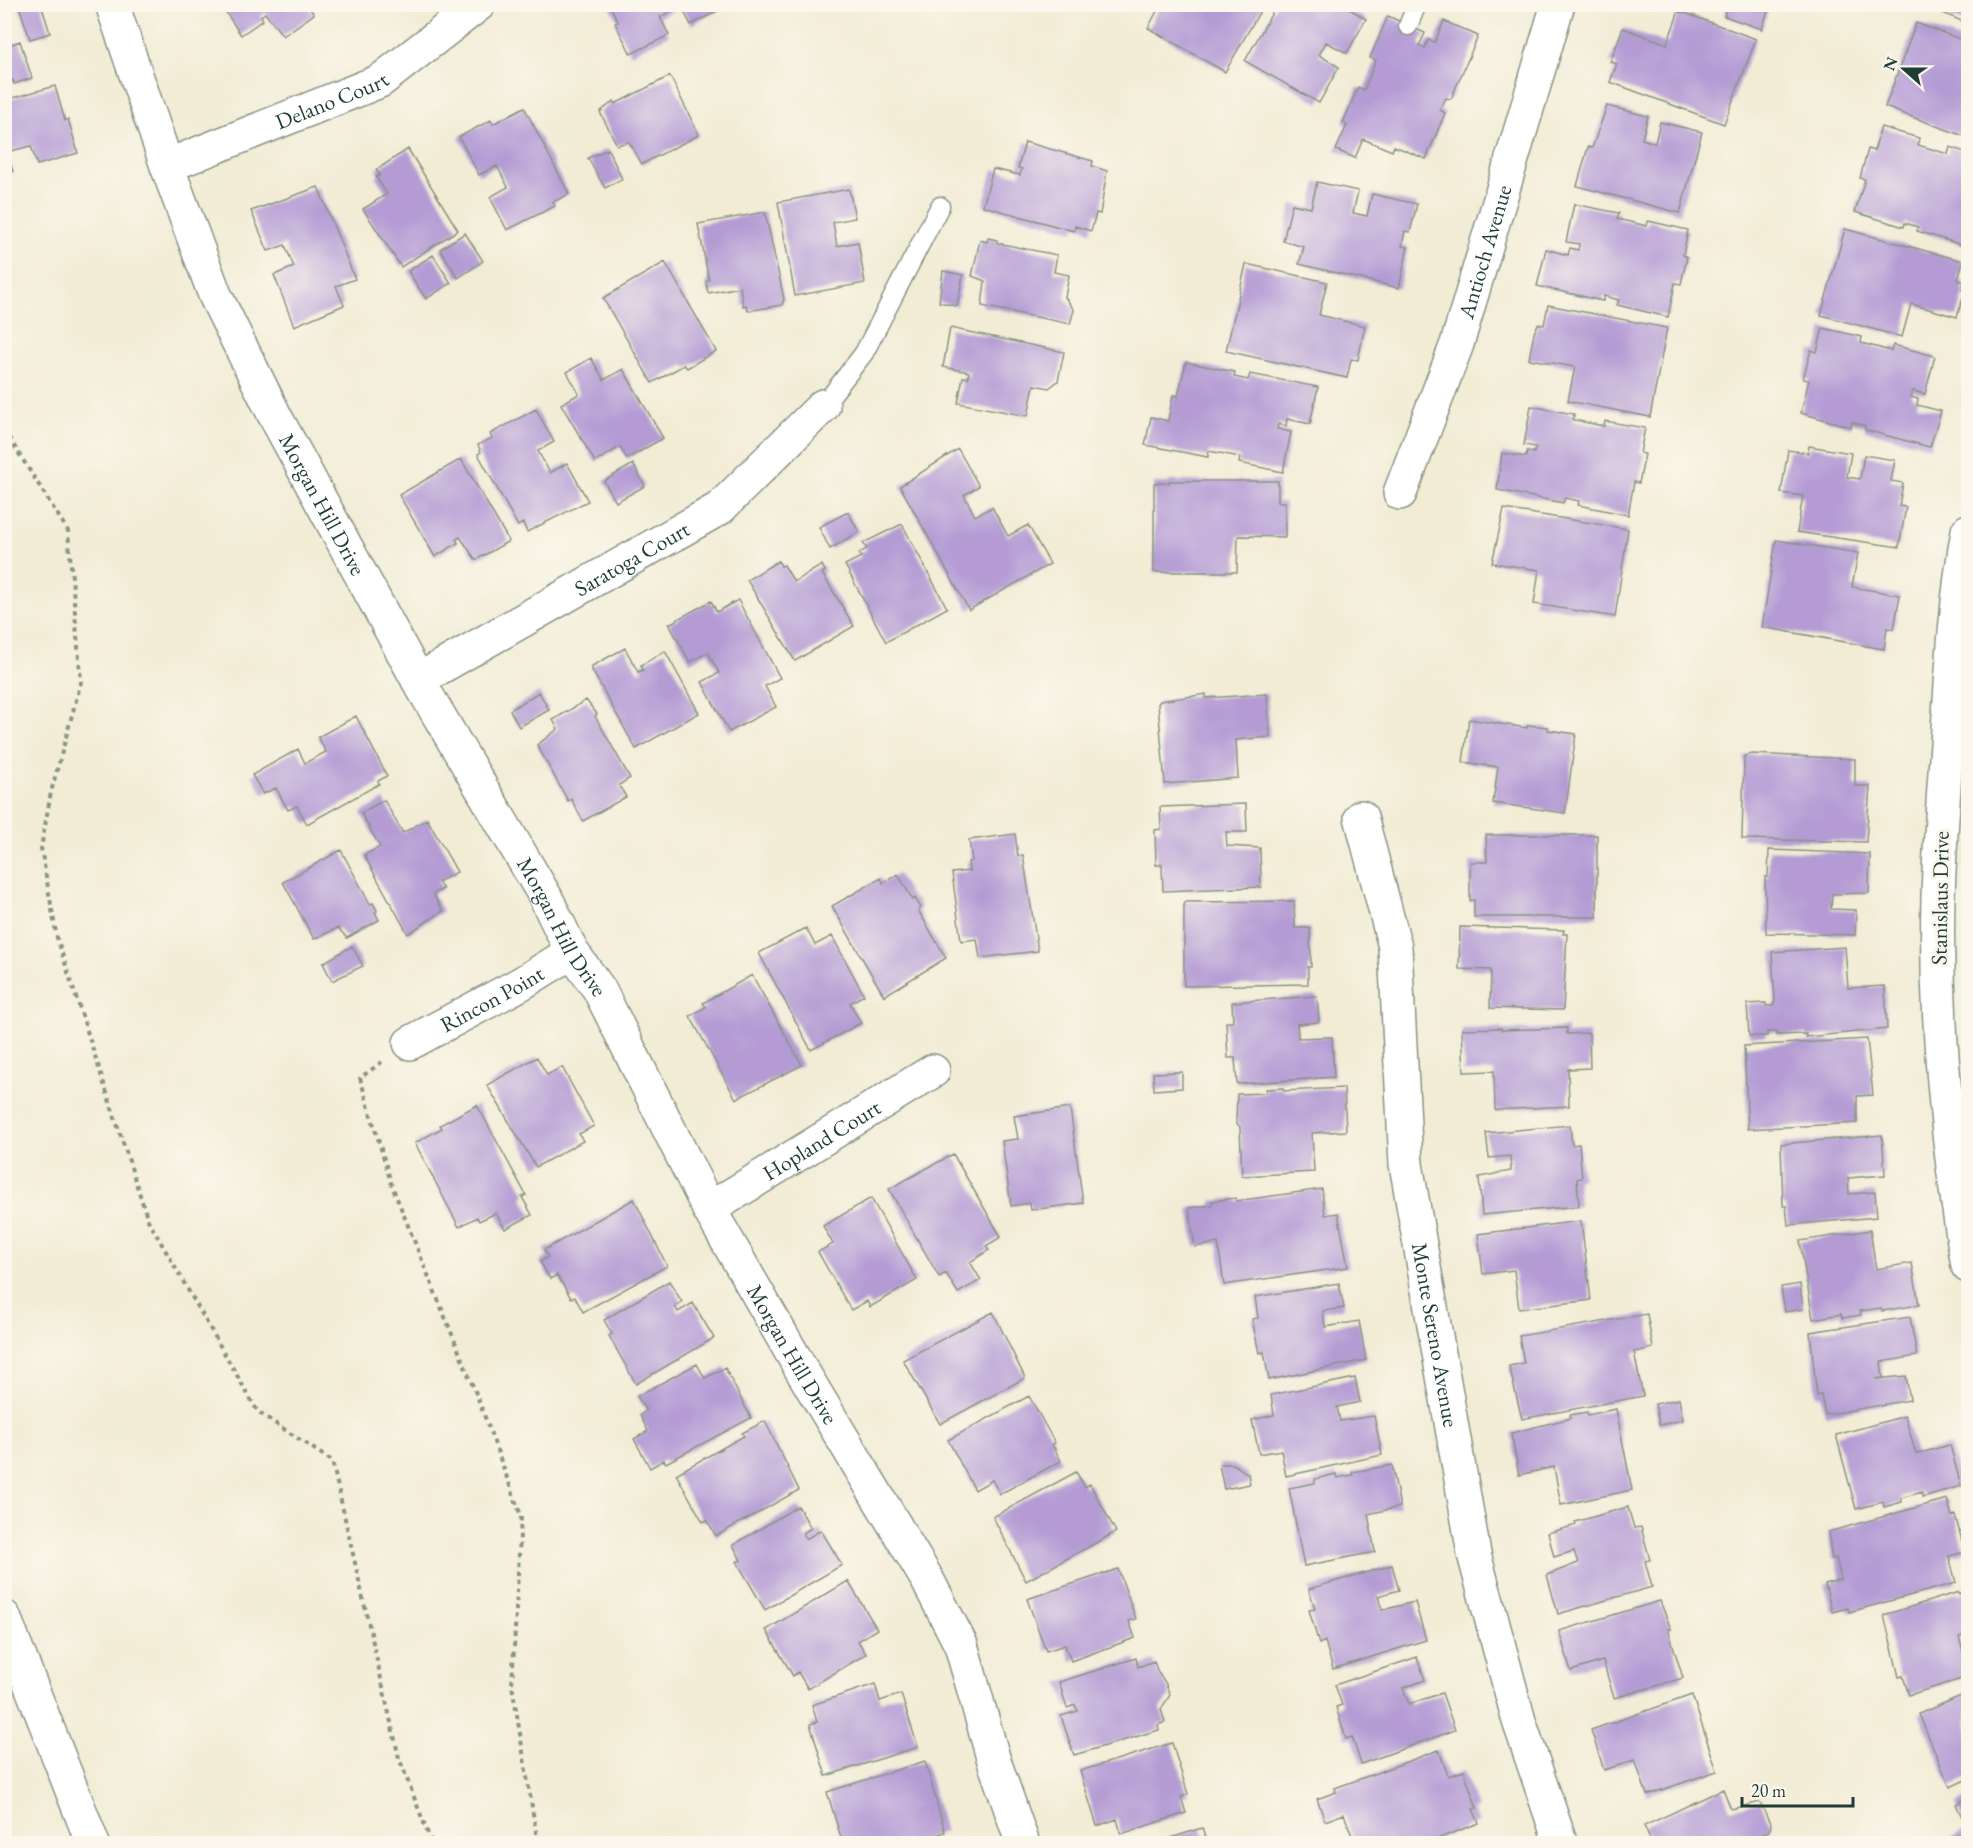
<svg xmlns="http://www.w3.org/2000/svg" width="1973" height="1848" viewBox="0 0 1973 1848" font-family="'EB Garamond',serif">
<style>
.building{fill:#b49bd4}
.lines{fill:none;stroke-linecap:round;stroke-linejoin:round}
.service-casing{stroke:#889484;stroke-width:21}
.minor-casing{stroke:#889484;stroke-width:36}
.primary-casing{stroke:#889484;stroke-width:36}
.path{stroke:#889484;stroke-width:4;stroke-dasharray:4.5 4.5;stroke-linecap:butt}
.service{stroke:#fff;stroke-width:18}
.minor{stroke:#fff;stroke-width:33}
.primary{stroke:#fff;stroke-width:33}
.labels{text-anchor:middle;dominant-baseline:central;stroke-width:6;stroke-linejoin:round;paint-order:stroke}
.street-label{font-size:22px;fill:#1f3d34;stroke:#fbf7ec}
</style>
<rect width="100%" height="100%" fill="#fbf7ec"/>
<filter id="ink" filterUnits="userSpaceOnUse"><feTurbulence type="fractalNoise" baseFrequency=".0167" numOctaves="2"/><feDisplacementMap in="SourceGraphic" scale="12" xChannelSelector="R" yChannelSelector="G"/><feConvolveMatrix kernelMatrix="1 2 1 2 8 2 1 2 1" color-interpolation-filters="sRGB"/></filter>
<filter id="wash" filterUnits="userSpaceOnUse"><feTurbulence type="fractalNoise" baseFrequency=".008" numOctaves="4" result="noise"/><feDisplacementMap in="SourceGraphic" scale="24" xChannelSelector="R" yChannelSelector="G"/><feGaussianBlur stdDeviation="1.35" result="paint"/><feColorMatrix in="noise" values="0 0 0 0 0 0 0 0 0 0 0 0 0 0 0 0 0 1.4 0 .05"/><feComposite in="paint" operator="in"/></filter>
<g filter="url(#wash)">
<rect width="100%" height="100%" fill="#f2ecd5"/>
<g id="blocks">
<path class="building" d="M25 4H41L50 33 30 39 19 6Z
M609 4H730L691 25 681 6 660 17 669 35 631 54 615 23 618 22Z
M1161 4H1264L1225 72 1148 28Z
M1277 4H1347L1348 8 1366 19 1347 53 1326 42 1319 55 1339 67 1319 103 1245 61Z
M1713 4H1776L1775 7 1770 5 1762 29 1724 16 1726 9Z
M221 5H307L314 14 283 36 265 13 261 16 263 20 241 35Z
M1930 5H1968V19L1966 23 1929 7Z
M1679 11 1756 39 1724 124 1610 82 1617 64 1610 62 1623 28 1667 44Z
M1388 16 1425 33 1419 46 1425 48 1428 40 1435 42 1444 21 1478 36 1451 99 1446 98 1440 110 1445 113 1426 159 1394 146 1392 151 1363 139 1355 158 1336 150 1347 125 1343 123 1358 87 1364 90 1376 60 1370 58Z
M1916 23 1968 42V124L1964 136 1885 107Z
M4 34 12 44 20 41 32 78 14 84 13 80 4 83Z
M670 76 699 135 642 164 629 142 617 145 600 112 614 101 615 104Z
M55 86 65 121 68 119 78 153 37 165 31 146 7 152 13 172 5 174V100Z
M1607 106 1648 116 1642 139 1655 143 1660 122 1702 132 1680 213 1577 186 1588 147 1592 148Z
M524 107 569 194 553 202 555 206 507 230 490 197 508 187 497 166 479 175 459 137 491 120 493 124Z
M1881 127 1919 138 1918 145 1948 154 1950 147 1968 153V195L1966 200 1968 201V247L1917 231 1918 227 1905 223 1904 227 1855 212 1865 179 1860 178 1868 149 1874 151Z
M1025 142 1093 161 1092 166 1107 171 1100 214 1096 213 1091 231 1075 226 1074 231 983 206 993 169 1020 175 1022 169 1018 168Z
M408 149 458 230 401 267 363 209 387 194 376 177 380 175 376 170Z
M608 149 622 179 605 188 588 158Z
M1317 182 1358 191 1353 213 1367 216 1372 194 1417 204 1410 232 1405 231 1402 246 1408 247 1399 288 1299 264 1304 247 1283 241 1292 204 1311 208Z
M318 187 355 279 336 286 344 305 294 326 274 275 294 267 285 245 268 251 251 211Z
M849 189 855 218 833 222 837 246 858 242 865 283 795 296 778 202Z
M1574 204 1619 213 1617 219 1647 226 1648 221 1688 230 1683 255 1687 257 1681 284 1675 283 1668 317 1617 305 1619 300 1604 296 1603 301 1537 286 1546 249 1568 255 1570 248 1578 250 1579 244 1566 242Z
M765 212 784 299 782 305 748 311 746 305 743 306 740 287 708 293 706 281 709 280 698 224Z
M1845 229 1963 261 1958 280 1964 282 1962 290 1965 291 1957 317 1911 304 1902 337 1821 315Z
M465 233 483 261 458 278 440 249Z
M988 238 997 240V243L1057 255 1054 272 1069 275 1065 297 1074 310 1070 324 982 306 985 281 972 276 980 240 987 242Z
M433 255 451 283 426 299 408 271Z
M665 262 716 351 687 368 684 365 652 383 603 298Z
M1246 264 1327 282 1319 315 1365 326 1358 360 1351 359 1347 378 1226 351Z
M943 271 963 275 957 306 939 302Z
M1548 305 1667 328 1650 417 1568 401 1575 367 1529 359 1534 333 1538 324 1544 325Z
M950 328 1064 352 1058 381 1049 388 1034 385 1028 416 958 403 963 377 968 378 969 372 943 367Z
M1823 328 1862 337 1861 343 1891 351 1893 345 1935 356 1925 394 1913 391 1911 397 1918 399 1917 405 1941 411 1930 447 1865 430V426L1852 422 1851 427 1801 413 1809 380 1803 379 1811 350 1817 352Z
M591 358 604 380 623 369 663 438 627 459 620 447 595 462 561 404 579 394 567 372Z
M1186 362 1235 372 1234 377 1248 380 1250 374 1318 387 1310 424 1287 419 1286 426 1278 424 1277 429 1291 432 1283 472 1239 463 1240 457 1209 451 1208 457 1145 445 1151 417 1168 421 1173 395 1178 396Z
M1531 406 1574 414 1573 420 1604 426 1605 421 1645 428 1640 453 1645 454 1639 483 1634 482 1628 515 1578 505 1579 501 1565 498 1563 503 1497 490 1502 453 1526 457 1527 451 1534 453 1536 447 1524 445Z
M536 409 554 442 538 451 550 473 567 463 588 501 527 532 523 523 518 526 478 454 481 452 478 445 492 438 490 434Z
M1809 446 1851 453 1847 477 1860 479 1864 455 1895 460 1891 481 1903 483 1899 506 1906 507 1899 547 1797 532 1803 496 1781 493 1788 450 1808 453Z
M958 449 979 486 964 495 975 516 992 507 1008 536 1028 525 1050 564 969 610 900 486Z
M461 459 509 541 476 560 460 537 456 539 458 543 435 557 399 495Z
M633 464 645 486 616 502 604 481Z
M1169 481H1278V502H1285V537L1238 536 1237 572H1154V483H1169Z
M1504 509 1628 529 1615 617 1534 604 1539 570 1492 563Z
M848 512 859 532 830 549 819 527Z
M902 524 947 608 886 642 845 565 861 557 859 553 867 549 863 543Z
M1776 540 1858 553 1852 587 1900 595 1894 629 1887 628 1884 649 1762 627Z
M778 561 781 566 784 565 794 582 822 565 825 571 822 573 854 626 795 661 747 580Z
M738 600 780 678 765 686 776 707 729 732 702 682 719 673 708 652 690 662 669 624 711 601 717 612Z
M625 648 638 672 643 670 641 665 665 651 699 713 636 749 592 670V666Z
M539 692 549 710 519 727 510 710Z
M1206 694V698L1267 694 1270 737 1236 740 1238 778 1165 784 1158 704 1160 701Z
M586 700 597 714 595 716 630 778 619 785 626 797 583 821 571 799 568 801 537 745 558 729 553 720Z
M356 716 387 776 378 781 379 784 307 824 297 806 288 810 276 788 263 794 252 775 298 749 305 763 326 752 318 737Z
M1469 719 1527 728 1528 725 1548 727V730L1576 734 1565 813 1493 803 1498 767 1463 762Z
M1753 754 1855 759V786H1870L1866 842 1742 839 1744 756Z
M384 800 403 833 427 819 457 872 438 882 443 889 433 894 443 911 408 934 364 855 380 847 361 813Z
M1246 804 1247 832H1226L1227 846 1260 848 1261 887 1163 891 1162 865H1156L1155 830 1161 829 1160 807Z
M1015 834 1018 856 1023 855 1038 951 980 958 977 939 961 941 952 873 969 871 968 862 972 861 969 840Z
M1486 835H1597V917H1474V900L1470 901V862H1487Z
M341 850 370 904 373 903 377 911 375 912 379 920 347 938 338 928 314 939 283 882Z
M1769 850 1870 854 1869 893 1832 894 1831 909 1856 910 1855 935 1766 933 1765 877H1768Z
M898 874 913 900 915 898 921 908 918 910 946 958 884 996 832 906 881 878 883 883Z
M1294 901 1295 928H1310L1311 967H1308V984L1184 986V902Z
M1460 927 1564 930 1563 934H1567L1563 1010 1490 1008 1491 970 1459 969Z
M806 928 815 945 832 936 864 995 850 1003 861 1023 811 1050 759 953Z
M352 946 363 966 332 981 323 963Z
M1845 947 1848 988 1885 986 1887 1029 1806 1037V1034L1777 1035V1032H1767V1036H1749L1747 1004 1766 1003V1006H1773L1775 1001 1772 952Z
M752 975 802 1065 736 1099 690 1016 706 1007 703 1003Z
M1317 996 1319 1022 1297 1024 1298 1038 1332 1037 1334 1077 1237 1084 1235 1058H1228L1226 1022H1233L1232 1002Z
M1501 1028V1030L1567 1028V1034L1589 1033 1590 1068 1568 1069 1569 1106 1495 1110 1494 1071 1464 1072 1462 1029Z
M1867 1039 1873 1095 1857 1096V1123L1748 1129 1744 1046Z
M537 1057 547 1075 562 1067 594 1126 579 1134 583 1141 536 1167 487 1085Z
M1182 1072V1088L1154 1090 1153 1073Z
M1283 1088 1284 1091 1344 1088 1346 1131 1312 1133 1314 1172 1242 1176 1240 1127 1236 1123 1237 1094 1266 1093V1089Z
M477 1105 526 1195 522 1197 532 1215 505 1229 496 1213 479 1221 477 1217 459 1227 415 1143 442 1128 440 1125Z
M1070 1108 1083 1203 1031 1210 1030 1203 1011 1206 1002 1141 1018 1139 1014 1116Z
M1570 1125 1572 1145 1579 1144 1582 1178 1577 1179 1579 1206 1482 1215 1479 1177 1511 1171 1510 1156 1489 1158 1486 1133Z
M1882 1135 1885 1175 1848 1178 1849 1194 1875 1192 1877 1217 1788 1225 1786 1206H1783L1781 1144Z
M953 1154 1001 1237 986 1246 989 1250 970 1262 981 1280 958 1293 946 1273 939 1277 889 1189Z
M1322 1189 1325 1215 1338 1213 1348 1267 1224 1285 1218 1243 1195 1247 1189 1208 1212 1205V1201L1236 1198V1201Z
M871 1198 917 1280 870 1307 867 1301 851 1310 818 1252 833 1244 823 1226Z
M634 1199 667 1266 583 1312 575 1297 571 1298 557 1275 550 1279 540 1262 548 1257 544 1250Z
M1581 1221 1591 1300 1519 1309 1514 1270 1483 1274 1478 1234Z
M1870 1230 1876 1269 1912 1263 1919 1305 1882 1311 1881 1308 1860 1311 1861 1315 1842 1318 1841 1314 1813 1319 1800 1241Z
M669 1281 682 1302 675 1306 678 1312 693 1303 714 1338 636 1384 609 1336 612 1334 604 1320Z
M1339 1283 1344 1308 1323 1311 1325 1327 1359 1321 1366 1360 1269 1380 1264 1352 1259 1353 1252 1319 1258 1318 1255 1297Z
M1800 1284 1803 1309 1785 1312 1781 1287Z
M993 1312 1025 1378 940 1424 903 1360Z
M1647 1314 1653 1348 1634 1352 1643 1396 1522 1419 1509 1366 1524 1363 1519 1336Z
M1910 1317 1917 1356 1881 1362 1883 1378 1875 1379 1906 1376 1910 1400 1825 1415 1821 1395 1817 1396 1810 1332Z
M697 1364 705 1378 725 1368 751 1418 666 1463 664 1460 650 1468 634 1439 648 1431 640 1415 646 1411 637 1396Z
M1355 1378 1360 1402 1337 1407 1340 1421 1374 1416 1382 1455 1286 1476 1281 1450 1259 1454 1252 1420 1274 1415 1271 1395Z
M1029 1396 1055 1443 1052 1444 1061 1461 1000 1494 992 1480 975 1490 948 1440Z
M1679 1399 1683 1420 1659 1425 1655 1404Z
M1616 1409 1632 1490 1561 1505 1554 1467 1519 1475 1511 1433 1571 1418 1570 1415 1587 1412 1588 1415Z
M1905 1416 1916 1454 1950 1445 1961 1486 1922 1497V1492L1901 1498 1902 1502 1884 1507 1883 1502 1856 1509 1836 1435Z
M765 1421 799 1490 716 1536 707 1520 703 1522 676 1474 744 1436 742 1433Z
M1219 1464H1233L1248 1474 1250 1484 1224 1489Z
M1392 1465 1400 1507 1368 1514 1375 1552 1304 1566 1289 1488 1315 1483V1479L1336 1474 1337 1478 1353 1475 1352 1472Z
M1076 1472 1085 1487 1090 1484 1116 1532 1026 1581 993 1517Z
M1947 1499 1952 1516 1955 1515 1965 1552 1949 1556 1956 1583 1849 1612 1848 1608 1832 1612 1825 1584 1841 1579 1836 1558 1832 1559 1828 1532Z
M798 1506 811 1528 803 1533 806 1539 821 1530 842 1565 765 1610 737 1562 741 1560 733 1545Z
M1628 1507 1634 1528 1641 1527 1650 1560 1645 1561 1652 1587 1558 1614 1547 1575 1578 1563 1574 1551 1554 1557 1548 1533 1576 1525 1575 1522Z
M1392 1565 1399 1590 1378 1596 1382 1610 1415 1602 1426 1640 1333 1669 1325 1641 1319 1644 1309 1610 1315 1609 1309 1589Z
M1118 1569 1136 1619 1129 1621 1135 1638 1071 1661 1065 1645 1046 1651 1027 1599Z
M848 1581 877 1629 858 1641 866 1654 808 1689 798 1672 793 1676 766 1630Z
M1968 1591V1634L1959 1637 1963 1652 1968 1651V1677L1909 1695 1903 1676 1899 1677 1884 1615 1959 1592V1594Z
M1660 1601 1671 1629H1668L1683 1678 1614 1698 1603 1661 1571 1671 1559 1631Z
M1417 1657 1425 1680 1403 1688 1409 1704 1442 1693 1455 1730 1361 1764 1352 1737 1346 1739 1336 1707 1342 1705 1335 1685Z
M1136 1658 1138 1667 1154 1661 1158 1673 1165 1682 1170 1695 1161 1709 1165 1722 1158 1725 1159 1730 1074 1755 1061 1716 1078 1711 1075 1705 1067 1708 1059 1682Z
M875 1684 880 1701 901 1694 918 1747 826 1776 810 1724 817 1722 812 1705Z
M1968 1693V1779L1950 1787 1919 1714Z
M1692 1695 1717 1771 1647 1795 1635 1760 1604 1770 1591 1730Z
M1172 1743 1188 1794 1181 1797 1186 1813 1121 1834 1117 1819 1097 1826 1080 1771Z
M1439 1750 1448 1776 1464 1771 1477 1808 1473 1809 1479 1823 1424 1844H1355L1344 1814 1325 1821 1317 1799 1336 1792 1335 1788Z
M925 1761 945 1832 908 1844H843L827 1792Z
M1723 1789 1731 1809 1760 1802 1771 1825 1769 1831 1746 1841 1747 1844H1676L1674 1840 1666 1844H1652L1644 1826Z
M1968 1798V1844H1947L1945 1841 1968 1830 1956 1804Z
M1202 1828 1207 1844H1155V1843Z"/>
</g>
</g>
<g filter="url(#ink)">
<use href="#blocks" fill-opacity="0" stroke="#889484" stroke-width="1.5"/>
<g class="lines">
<defs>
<path id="service" d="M1408 26 1417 4
M823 406 864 353 940 206"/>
<g id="minor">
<path id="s1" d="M112 4 167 166 215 295 275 416 418 680 545 896 572 952 599 989 709 1209 801 1369 927 1579 961 1645 994 1761 1023 1844"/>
<path id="s2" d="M167 166 380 81 479 4"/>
<path id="s3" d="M1400 493 1457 344 1558 4"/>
<path d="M1968 531C1957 592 1953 653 1949 715 1945 775 1940 835 1938 896 1935 1019 1947 1145 1968 1266"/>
<path id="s4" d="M418 680 720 508 823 406"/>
<path id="s5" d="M1361 817 1395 947 1406 1164 1474 1554 1519 1721 1561 1844"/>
<path id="s6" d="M410 1043 522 983 572 952"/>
<path id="s7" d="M709 1209 933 1071"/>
</g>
<path id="primary" d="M4 1617 93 1844"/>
</defs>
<use href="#service" class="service-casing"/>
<use href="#minor" class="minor-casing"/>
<use href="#primary" class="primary-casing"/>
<path class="path" d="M4 430 68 531 81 682 51 792 41 848 57 938 148 1220 258 1412 332 1461 399 1758 432 1844
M382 1062 360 1078 392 1186 479 1401 521 1516 512 1685 538 1844"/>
<use href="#service" class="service"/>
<use href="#minor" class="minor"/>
<use href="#primary" class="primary"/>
</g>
</g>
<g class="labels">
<g class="street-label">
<text stroke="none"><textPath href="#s2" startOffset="177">Delano Court</textPath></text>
<text stroke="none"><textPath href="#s3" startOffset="256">Antioch Avenue</textPath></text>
<text stroke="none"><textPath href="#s1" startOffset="544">Morgan Hill Drive</textPath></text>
<text stroke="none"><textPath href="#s4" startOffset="246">Saratoga Court</textPath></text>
<text transform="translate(1940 898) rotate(-89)">Stanislaus Drive</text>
<text stroke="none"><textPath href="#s1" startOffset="1030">Morgan Hill Drive</textPath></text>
<text stroke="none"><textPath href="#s6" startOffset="93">Rincon Point</textPath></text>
<text stroke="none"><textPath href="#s7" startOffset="132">Hopland Court</textPath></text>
<text stroke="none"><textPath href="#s5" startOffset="525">Monte Sereno Avenue</textPath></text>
<text stroke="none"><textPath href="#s1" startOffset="1516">Morgan Hill Drive</textPath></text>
</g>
</g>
<rect width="1973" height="1848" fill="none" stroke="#fbf7ec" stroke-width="24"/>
<g transform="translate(1904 69) rotate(291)" stroke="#fbf7ec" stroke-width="4.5" paint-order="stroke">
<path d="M0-4.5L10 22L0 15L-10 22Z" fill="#1f3d34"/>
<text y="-9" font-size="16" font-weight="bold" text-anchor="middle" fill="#1f3d34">N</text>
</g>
<path d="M1742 1797v9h111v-9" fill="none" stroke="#1f3d34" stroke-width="3"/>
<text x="1751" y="1797" font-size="18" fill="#1f3d34" stroke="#fbf7ec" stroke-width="4.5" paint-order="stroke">20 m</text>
</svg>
